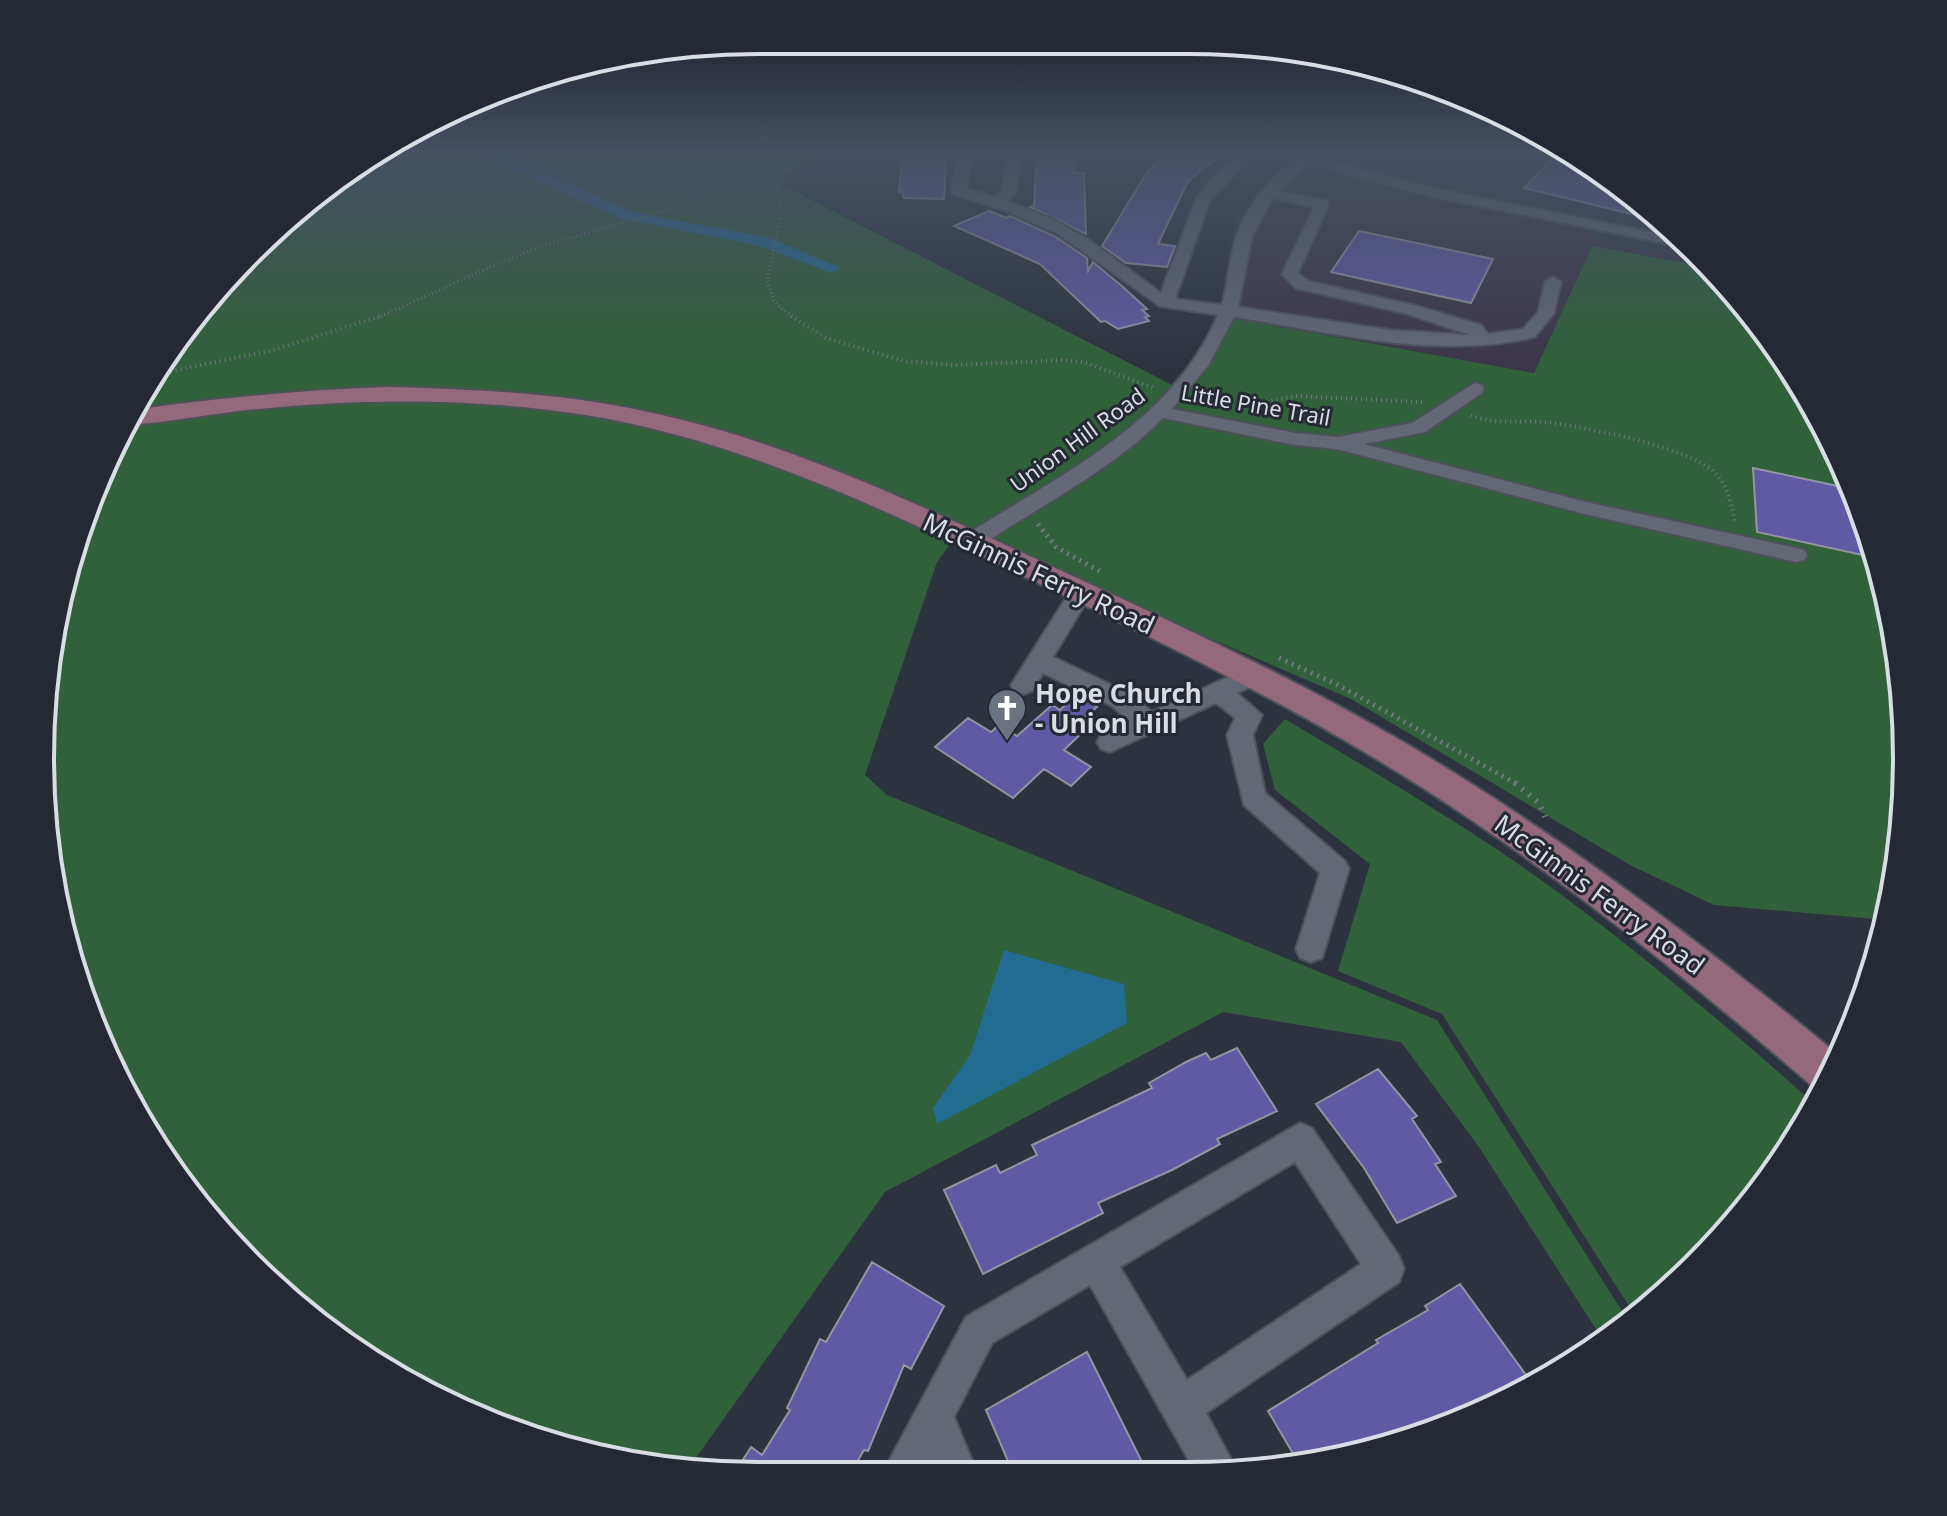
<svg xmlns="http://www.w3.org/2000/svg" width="1947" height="1516" viewBox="0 0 1947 1516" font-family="'Noto Sans',sans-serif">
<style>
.commercial{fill:#3c3748}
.built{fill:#343c4c}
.green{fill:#30613a}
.water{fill:#226c91}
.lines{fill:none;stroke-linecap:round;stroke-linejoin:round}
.stream{stroke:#226c91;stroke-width:5}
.canal{fill:#226c91;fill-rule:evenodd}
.building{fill:#605aa4;stroke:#9494a2;stroke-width:2}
.minor-casing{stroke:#4d515a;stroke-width:4}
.major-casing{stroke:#4d515a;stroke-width:4}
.path-far3{stroke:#717680;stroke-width:3;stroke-dasharray:1 3;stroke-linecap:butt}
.path-far2{stroke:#717680;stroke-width:4;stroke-dasharray:1 4;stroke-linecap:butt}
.path-far1{stroke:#717680;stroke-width:5;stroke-dasharray:2 5;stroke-linecap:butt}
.path{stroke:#717680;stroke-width:6;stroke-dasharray:2 7;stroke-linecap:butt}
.minor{fill:#626874;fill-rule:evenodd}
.major{fill:#95697c;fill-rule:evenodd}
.labels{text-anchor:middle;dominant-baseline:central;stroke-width:6;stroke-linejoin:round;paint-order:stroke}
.far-street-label{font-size:22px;fill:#d9dde4;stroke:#242933}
.street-label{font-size:26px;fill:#d9dde4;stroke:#242933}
.poi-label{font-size:26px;font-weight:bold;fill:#d9dde4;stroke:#242933;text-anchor:start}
.rim{fill:none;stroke:#d9dde4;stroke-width:4}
</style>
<rect width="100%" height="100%" fill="#2d333e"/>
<path class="commercial" d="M1329 152H1557L1626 189 1725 281 1686 263 1592 246 1534 373 1220 316 1235 220 1257 190 1281 171 1304 169Z"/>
<path class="built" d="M1336 152H1557L1626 189 1712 269 1688 258 1595 240 1591 229 1416 194 1305 165Z"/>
<path class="green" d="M379 152H809L780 184 1178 388 1220 316 1534 373 1592 246 1686 263 1729 285 1811 399 1869 527 1901 664 1905 805 1887 920 1714 905 1630 865 1351 699 960 531 937 562 865 775 887 795 1437 1020 1629 1322 1603 1340 1479 1147 1401 1042 1223 1012 885 1192 688 1469 618 1462 484 1422 359 1355 218 1232 136 1117 65 944 40 758 64 573 136 399 250 251Z
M1285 719C1380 776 1478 832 1567 899 1653 963 1734 1033 1815 1104L1759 1195 1663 1298 1636 1317 1442 1014 1338 971 1370 864 1275 790 1263 744Z"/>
<path class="water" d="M1004 950 1124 984 1127 1023 937 1124 933 1108 970 1055Z"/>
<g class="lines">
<path class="stream" d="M370 158 393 152"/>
<path class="canal" d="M487 152H502L508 158 633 212 770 238 841 268 832 273 760 246 623 219 498 164Z"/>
</g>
<path class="building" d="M1042 152H1078L1073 173H1084L1086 234 1030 207 1034 206 1036 172Z
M1182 152H1225L1188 181 1158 244 1175 246 1167 267 1126 263 1102 246 1149 169 1168 155 1176 156Z
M1558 152 1626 189 1661 221 1524 188Z
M910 154H941V158L946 161 944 199 904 198 902 192H899L902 160Z
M989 211 1006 218 1010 216 1056 237 1087 258 1088 271 1093 262 1123 287 1147 309 1142 310 1149 316 1145 317 1149 321 1118 329 1105 321 1101 322 1040 264 954 226Z
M1359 231 1493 259 1471 303 1331 272Z
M1753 468 1852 489 1869 527 1876 558 1757 532Z
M1076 695 1097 707 1080 722 1088 727 1064 750 1091 767 1071 786 1044 769 1013 798 935 747 968 718 991 732 999 725 1017 736 1052 705 1060 710Z
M1237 1048 1277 1111 1217 1139 1220 1144 1172 1170 1098 1203 1103 1213 983 1274 944 1190 996 1165 1000 1173 1037 1155 1032 1145 1152 1088 1149 1083 1186 1062 1206 1053 1211 1060Z
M1378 1069 1417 1116 1412 1119 1441 1162 1435 1164 1456 1196 1397 1223 1364 1168 1316 1104Z
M872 1262 944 1306 911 1369 904 1365 868 1451 864 1450 849 1476 734 1474 751 1447 762 1455 790 1410 787 1408 820 1339 826 1342Z
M1460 1284 1534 1386 1419 1438 1298 1462 1268 1411 1378 1343 1376 1340 1428 1310 1425 1306Z
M1087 1352 1144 1466 1130 1475H1014L986 1410Z"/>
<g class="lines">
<defs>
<path id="minor" d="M959 152H972L966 189 995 197 1002 191 1009 152H1022L1016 192 1007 201 1052 219 1085 237 1161 293 1196 199 1216 174 1242 152H1256L1210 200 1175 299 1222 305C1228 283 1229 260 1236 238 1247 203 1276 171 1306 152H1320L1316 157 1432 188 1679 238 1689 248 1430 196 1308 163 1279 191 1327 201 1329 204 1298 273 1308 281 1417 306 1481 325 1488 334 1523 329 1538 312 1545 282 1553 277 1561 282 1554 313 1535 337C1438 361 1331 332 1234 317L1208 366 1172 409 1295 433 1338 437 1412 423 1475 383 1482 385 1484 389 1482 393 1425 432 1364 444 1586 502 1796 548 1804 550 1807 555 1804 560 1796 562 1585 514 1337 449 1295 445 1163 418C1111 471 1041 505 980 546H964L961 541 964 536C1058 476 1173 423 1218 315L1160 306 1058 234 1007 211 953 194 951 191ZM1273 198 1314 207 1282 274 1296 288 1407 314 1470 335 1390 330 1238 307 1252 237Z
M1413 152H1455L1435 161Z
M1081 584 1089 587 1092 592 1053 657 1130 694 1152 712 1243 670 1252 667 1261 670 1264 676 1261 682 1237 693 1262 715 1253 735 1265 793 1345 861 1349 869 1322 958 1311 962 1300 958 1296 949 1320 873 1244 805 1227 735 1235 718 1216 703 1110 752 1101 749 1097 742 1101 735 1130 722 1112 706 1043 673 1032 691 1023 694 1014 691 1011 685 1073 587Z
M1300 1123 1312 1128 1399 1256 1404 1269 1399 1282 1206 1413 1239 1474 1197 1475 1090 1285 992 1343 954 1417 978 1475H938L931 1460 923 1475 881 1476 966 1317ZM1295 1162 1361 1264 1187 1380 1120 1267Z"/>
<path id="major" d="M388 387C475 389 562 393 648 412 795 443 931 511 1066 573 1192 631 1319 690 1438 763 1580 850 1711 951 1840 1056L1822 1093 1817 1090C1688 979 1556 872 1412 781 1284 700 1147 635 1011 570 874 505 737 440 586 415 478 398 366 398 257 409 213 413 169 423 125 425L132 410C217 398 302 390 388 387Z"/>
</defs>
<use href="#minor" class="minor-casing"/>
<use href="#major" class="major-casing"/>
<path class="path-far3" d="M778 152 774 178 782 212 767 280 774 302 794 318
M580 201 594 196
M377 318C431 295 485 267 540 247 588 229 710 210 736 167L733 152"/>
<path class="path-far2" d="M791 316 826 338 904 361 957 365 1063 360 1083 362 1154 388
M156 374 270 351 381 316
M1222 404 1250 405 1296 396 1423 402
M1471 415C1495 425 1519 420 1544 422 1582 426 1688 447 1714 472 1728 485 1731 504 1735 522"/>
<path class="path-far1" d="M1038 524 1056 547 1101 572
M1279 658 1338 685 1519 785"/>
<path class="path" d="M1515 783 1539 803 1545 817"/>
<use href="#minor" class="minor"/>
<use href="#major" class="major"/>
</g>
<linearGradient id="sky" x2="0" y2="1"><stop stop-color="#191c22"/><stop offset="0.42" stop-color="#465063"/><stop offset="1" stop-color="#465063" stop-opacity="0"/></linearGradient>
<rect width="1947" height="364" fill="url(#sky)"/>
<defs>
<symbol id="church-pin" viewBox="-11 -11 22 30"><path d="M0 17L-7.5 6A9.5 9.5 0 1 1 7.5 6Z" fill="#6b7280" stroke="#242933"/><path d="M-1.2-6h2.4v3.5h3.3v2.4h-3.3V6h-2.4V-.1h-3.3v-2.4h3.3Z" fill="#fff"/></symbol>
</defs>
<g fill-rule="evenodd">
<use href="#church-pin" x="985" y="686" width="44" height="60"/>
</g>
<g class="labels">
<g class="far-street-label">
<text transform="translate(1256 404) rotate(10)">Little Pine Trail</text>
<text transform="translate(1077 439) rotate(-36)">Union Hill Road</text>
</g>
<g class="street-label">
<text transform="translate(1039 573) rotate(25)">McGinnis Ferry Road</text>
<text transform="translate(1600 894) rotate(36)">McGinnis Ferry Road</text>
</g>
<g class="poi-label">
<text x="1035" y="693">Hope Church<tspan x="1035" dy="30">- Union Hill</tspan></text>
</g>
</g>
<path d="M0 0H1947V1516H0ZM758 54H1189A704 704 0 0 1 1893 758V758A704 704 0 0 1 1189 1462H758A704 704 0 0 1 54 758V758A704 704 0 0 1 758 54Z" fill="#242933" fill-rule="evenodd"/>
<path class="rim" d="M758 54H1189A704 704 0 0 1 1893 758V758A704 704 0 0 1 1189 1462H758A704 704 0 0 1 54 758V758A704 704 0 0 1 758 54Z"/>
</svg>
